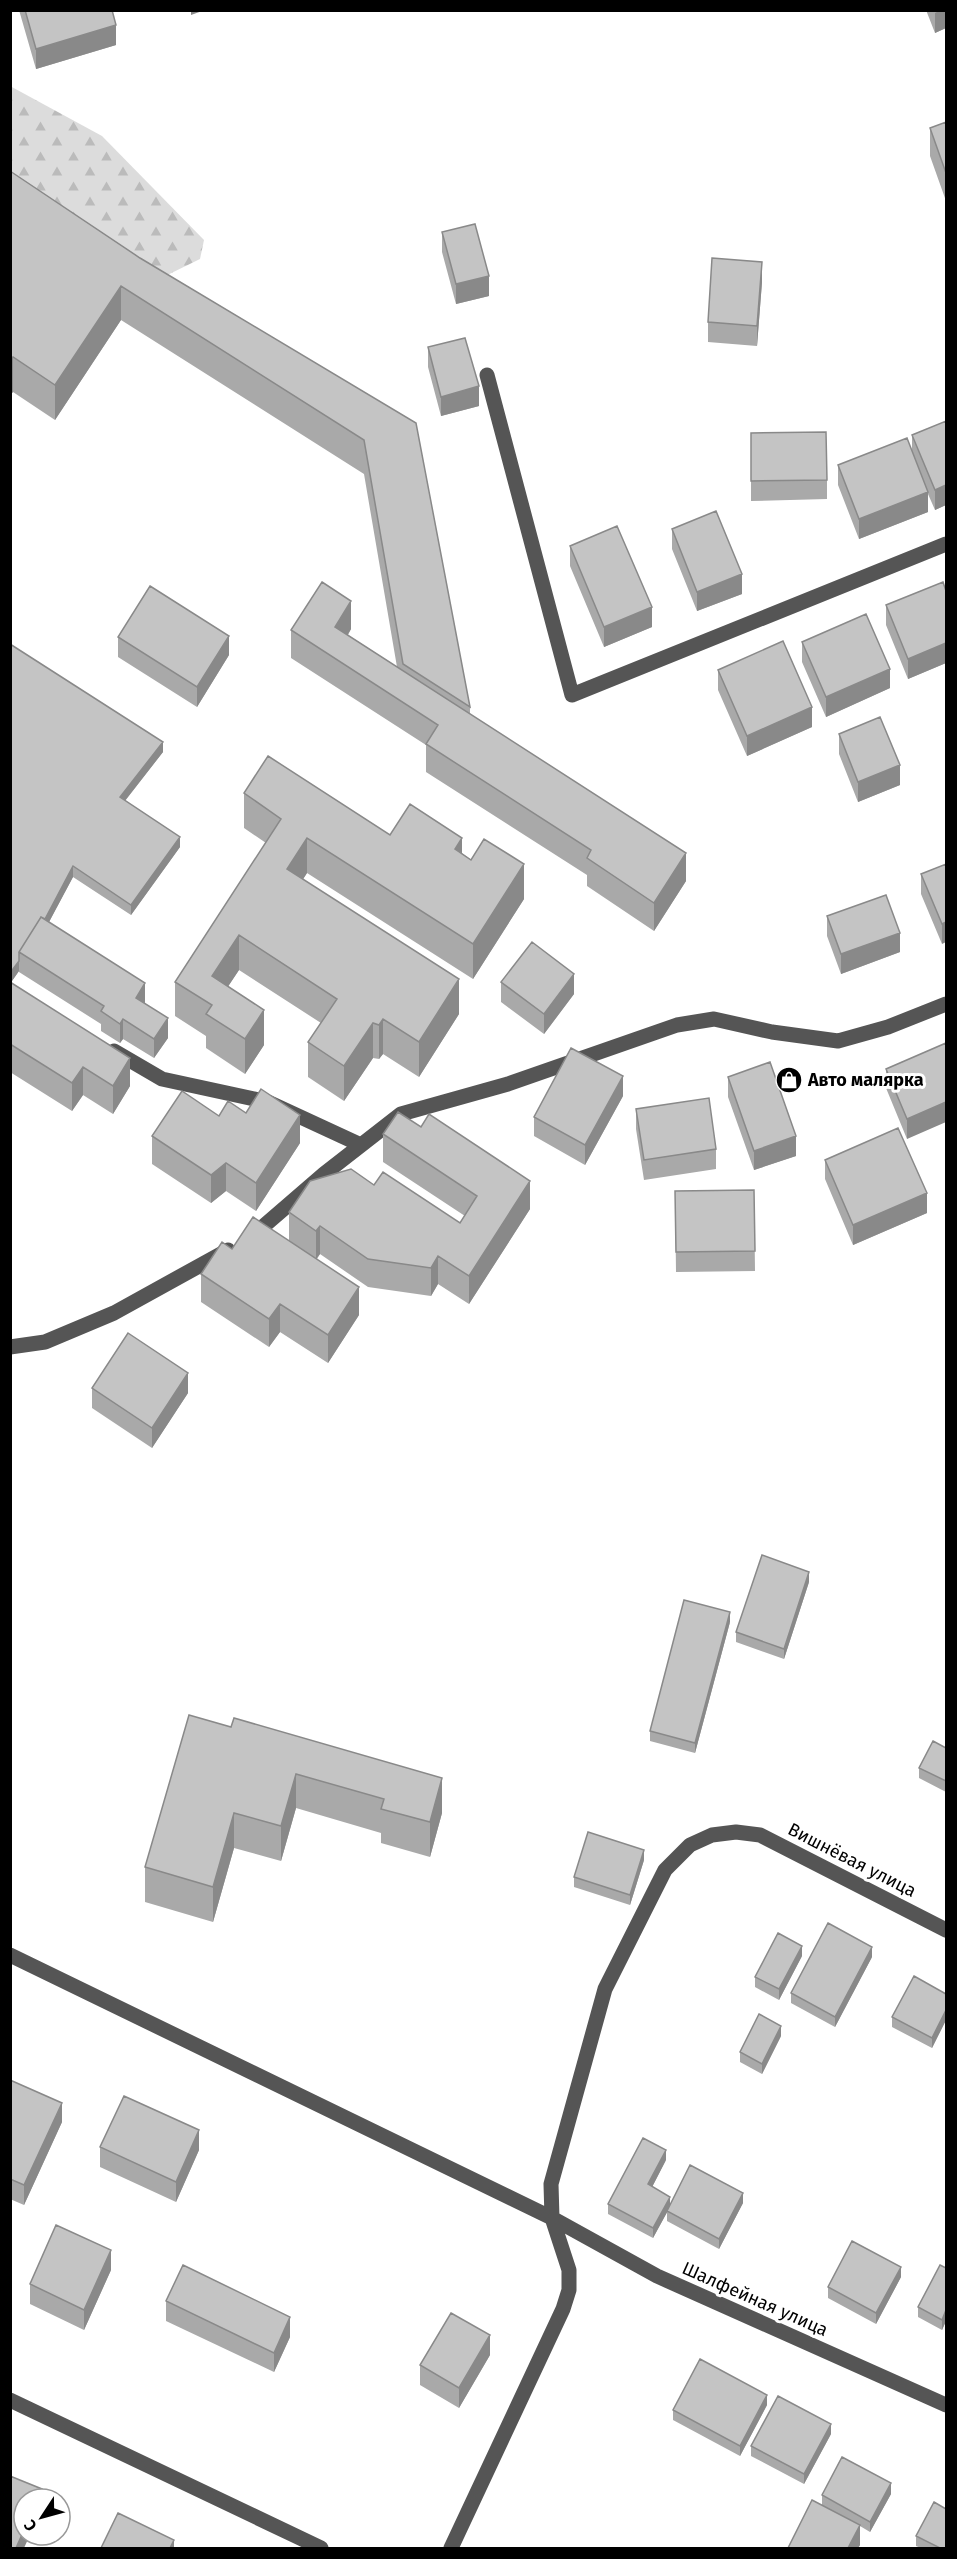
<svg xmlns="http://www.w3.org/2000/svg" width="957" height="2559" viewBox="0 0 957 2559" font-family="'Fira Sans',sans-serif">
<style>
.forest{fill:url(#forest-firs)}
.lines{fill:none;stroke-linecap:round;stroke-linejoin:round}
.minor{stroke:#555;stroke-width:15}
.wall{fill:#a9a9a9}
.shaded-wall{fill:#898989}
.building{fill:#c4c4c4;stroke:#898989;stroke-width:1.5}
.labels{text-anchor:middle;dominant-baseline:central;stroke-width:6;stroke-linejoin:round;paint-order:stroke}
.poi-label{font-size:18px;font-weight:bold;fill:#000;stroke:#fff;text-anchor:start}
.street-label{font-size:18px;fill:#000;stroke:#fff}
</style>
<defs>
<pattern id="forest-firs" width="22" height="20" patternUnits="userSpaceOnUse" patternTransform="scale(1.5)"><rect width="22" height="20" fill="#dcdcdc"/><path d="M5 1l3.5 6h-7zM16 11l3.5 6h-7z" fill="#bbb"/></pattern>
</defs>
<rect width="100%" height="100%" fill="#fff"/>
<path class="forest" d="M10 86 102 136 204 240 200 259 153 282 11 197Z"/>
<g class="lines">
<path class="minor" d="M487 375 572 695 946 544
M114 1051 162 1079 268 1102 361 1145
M251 1237 324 1174 401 1114 508 1084 677 1025 714 1019 772 1032 838 1041 888 1027 946 1004
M10 1347 45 1342 114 1313 228 1250
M10 1955 552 2218 657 2276 946 2405
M10 2400 321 2548
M451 2548 563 2309 569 2290V2270L552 2218 551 2184 605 1989 665 1870 690 1845 712 1835 736 1832 760 1835 946 1930"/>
</g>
<path class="wall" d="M19 10H112L116 45 36 69Z
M926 10H946V28L935 33Z
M946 122V201L930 156V128Z
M10 171 140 258 416 423 470 707V714L686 881 654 931 587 886V875L426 772V745L291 658V630L351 629 348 635 397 667 364 474 121 320 55 420 13 392 10 395Z
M442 232 489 296 456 304 442 252Z
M762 282 757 346 708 342V322Z
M428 347 479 406 441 416 428 367Z
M946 421V505L935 510 928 494V512L859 539 838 485V465L912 452V435Z
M751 433 827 480V499L751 501Z
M672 529 742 594 697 611 672 549Z
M570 546 652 627 604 647 570 566Z
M946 591V663L908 679 886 625V605Z
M118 637 229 655 197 707 118 657Z
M802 642 890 688 826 717 802 662Z
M10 644 163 752 125 801 180 847 131 915 73 877 49 922 145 1002V1003L168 1038 154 1058 123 1039 120 1043 101 1031V1024L19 972V971L11 982 130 1086 113 1114 83 1095 72 1111 10 1072Z
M718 670 812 727 747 756 718 690Z
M839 734 900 785 858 802 839 754Z
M244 793 390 835 462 853 524 899 473 979 307 873 303 879 459 1014 419 1077 383 1054 379 1059 373 1058 344 1101 308 1077V1042L321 1023 239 970 228 986 264 1045 245 1074 206 1048V1036L175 1016V982L266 843 244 828Z
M946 864 942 944 921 894V874Z
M827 916 900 952 841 974 827 936Z
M501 982 574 994 544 1034 501 1002Z
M946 1043 907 1139 886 1088V1069Z
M728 1077 796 1156 754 1170 728 1097Z
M623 1096 585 1165 534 1136V1117Z
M636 1109 716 1149V1169L644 1180 636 1129Z
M219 1116 300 1143 256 1211 226 1191 211 1203 152 1164V1136Z
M383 1134 530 1209 469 1304 438 1284 431 1296 368 1287 320 1254 317 1259 359 1315 328 1363 280 1332 269 1347 201 1302V1274L232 1249 289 1240V1212L374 1185 460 1223 465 1216 383 1162Z
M825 1160 927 1213 853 1245 825 1179Z
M754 1190 755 1271 676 1272 675 1191Z
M92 1388 188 1393 152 1448 92 1408Z
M809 1582 784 1659 736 1642V1632Z
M730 1622 695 1753 650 1741V1731Z
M189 1715 442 1813 430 1857 381 1843V1833L296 1808 281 1861 234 1848 213 1922 145 1902V1867Z
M946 1748V1792L919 1778V1768Z
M644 1860 630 1905 574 1887V1877Z
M802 1956 779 2000 755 1987V1977Z
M872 1957 835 2027 791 2003V1993Z
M946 1994V2020L932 2048 892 2027V2017Z
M781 2036 762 2074 740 2062V2052Z
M10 2080 62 2122 24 2205 10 2199Z
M100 2147 199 2150 176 2202 100 2167Z
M666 2160 652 2187 670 2205 743 2203 719 2249 667 2221V2212L653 2238 608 2214V2204Z
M946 2268V2321L942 2330 918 2317V2307Z
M111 2270 84 2330 30 2304V2284Z
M901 2277 876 2324 828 2298V2287Z
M166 2301 290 2337 274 2372 166 2321Z
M490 2355 459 2408 420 2385V2365Z
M767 2405 740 2456 673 2420V2410Z
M831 2434 804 2484 751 2456V2446Z
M891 2494 870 2532 860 2526V2545L858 2548H788L822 2505V2495Z
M916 2536 946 2548H921L916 2546Z"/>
<path class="shaded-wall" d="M191 10H205L191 15Z
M941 10H946V28L935 33V13Z
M116 25V45L36 69V49Z
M762 262V282L757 346V326Z
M489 276V296L456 304V284Z
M121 286V320L55 420V385Z
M13 357V392L10 395V360Z
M479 386V406L441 416V397Z
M946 485V505L935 510V490Z
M928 492V512L859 539V519Z
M742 574V594L697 611V592Z
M351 601V629L335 655V627Z
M652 607V627L604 647V627Z
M229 636V655L197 707V687Z
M946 643V663L908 679V659Z
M890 669V688L826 717V697Z
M812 707V727L747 756V736Z
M163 742V752L120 807V797Z
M900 765V785L858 802V782Z
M180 837V847L131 915V905Z
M307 838V873L287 904V869Z
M462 838V873L455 849Z
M686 853V881L654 931V903Z
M524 864V899L473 979V944Z
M73 866V877L41 937 22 955Z
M946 922V942L942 944V924Z
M900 933V952L841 974V954Z
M239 935V970L212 1011V976Z
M19 961V971L10 984V973Z
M574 974V994L544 1034V1014Z
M459 979V1014L419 1077V1042Z
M145 983V1002L136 1018V998Z
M264 1010V1045L245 1074V1039Z
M168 1018V1038L154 1058V1039Z
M123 1019V1039L120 1043V1024Z
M383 1019V1054L379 1059V1025Z
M373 1023V1058L344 1101V1066Z
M130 1058V1086L113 1114V1086Z
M83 1067V1095L72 1111V1083Z
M623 1076V1096L585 1165V1145Z
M946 1102V1122L907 1139V1119Z
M300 1115V1143L256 1211V1183Z
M796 1136V1156L754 1170V1151Z
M226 1163V1191L211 1203V1175Z
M530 1181V1209L469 1304V1276Z
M927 1193V1213L853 1245V1225Z
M320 1226V1254L316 1259V1231Z
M438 1256V1284L431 1296V1268Z
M359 1287V1315L328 1363V1335Z
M280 1304V1332L269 1347V1319Z
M188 1373V1393L152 1448V1428Z
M809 1572V1582L784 1659V1649Z
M730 1612V1622L695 1753V1743Z
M296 1774V1808L281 1861V1826Z
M442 1778V1813L430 1857V1822Z
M234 1813V1848L213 1922V1887Z
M644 1850V1860L630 1905V1895Z
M802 1946V1956L779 2000V1989Z
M872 1947V1957L835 2027V2017Z
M946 2010V2020L932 2048V2038Z
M781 2026V2036L762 2074V2064Z
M62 2103V2122L24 2205V2185Z
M199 2130V2150L176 2202V2182Z
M666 2150V2160L648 2195V2184Z
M743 2193V2203L719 2249V2239Z
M670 2197V2207L653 2238V2228Z
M111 2250V2270L84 2330V2310Z
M901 2267V2277L876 2324V2313Z
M946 2310V2321L942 2330V2320Z
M290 2317V2337L274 2372V2353Z
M490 2335V2355L459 2408V2388Z
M767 2395V2405L740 2456V2446Z
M831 2424V2434L804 2484V2474Z
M891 2483V2494L870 2532V2522Z
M42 2489V2499H37Z
M860 2525V2545L858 2548H848Z
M24 2530V2535H30L24 2548H16Z
M174 2540V2548H170Z"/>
<path class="building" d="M25 10H112L116 25 36 49Z
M946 122V173L930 128Z
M10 171 140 258 416 423 470 707 403 664 364 440 121 286 55 385 13 357 10 360Z
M475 224 489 276 456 284 442 232Z
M712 258 762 262 757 326 708 322Z
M465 338 479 386 441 397 428 347Z
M946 421V485L935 490 912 435Z
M826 432 827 480 751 481V433Z
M907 438 928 492 859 519 838 465Z
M716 511 742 574 697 592 672 529Z
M617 526 652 607 604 627 570 546Z
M322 582 351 601 335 627 686 853 654 903 587 858 591 850 426 744 438 725 291 630Z
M943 582 946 591V643L908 659 886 605Z
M150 586 229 636 197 687 118 637Z
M866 614 890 669 826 697 802 642Z
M783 641 812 707 747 736 718 670Z
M10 644 163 742 120 797 180 837 131 905 73 866 45 919 41 917 19 952V961L10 973Z
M880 717 900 765 858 782 839 734Z
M268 756 390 835 410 804 462 838 455 849 471 860 484 839 524 864 473 944 307 838 287 869 459 979 419 1042 383 1019 379 1025 373 1023 344 1066 308 1042 337 999 239 935 212 976 264 1010 245 1039 206 1014 212 1005 175 982 281 819 244 793Z
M946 864V922L942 924 921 874Z
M886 895 900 933 841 954 827 916Z
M41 917 145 983 136 998 168 1018 154 1039 123 1019 120 1024 101 1011 104 1006 19 952Z
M532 942 574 974 544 1014 501 982Z
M10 982 130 1058 113 1086 83 1067 72 1083 10 1044Z
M946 1043V1102L907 1119 886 1069Z
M571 1048 623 1076 585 1145 534 1117Z
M770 1062 796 1136 754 1151 728 1077Z
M261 1089 300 1115 256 1183 226 1163 211 1175 152 1136 182 1091 219 1116 228 1101 246 1113Z
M709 1098 716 1149 644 1160 636 1109Z
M398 1112 421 1127 429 1114 530 1181 469 1276 438 1256 431 1268 368 1259 320 1226 316 1231 289 1212 310 1181 351 1169 374 1185 383 1172 460 1223 477 1196 383 1134Z
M898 1128 927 1193 853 1225 825 1160Z
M754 1190 755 1251 676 1252 675 1191Z
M253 1217 359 1287 328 1335 280 1304 269 1319 201 1274 222 1242 232 1249Z
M128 1333 188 1373 152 1428 92 1388Z
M762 1555 809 1572 784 1649 736 1632Z
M684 1600 730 1612 695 1743 650 1731Z
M189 1715 231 1727 234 1718 442 1778 430 1822 381 1809 384 1799 296 1774 281 1826 234 1813 213 1887 145 1867Z
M933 1741 946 1748V1781L919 1768Z
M588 1832 644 1850 630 1895 574 1877Z
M828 1923 872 1947 835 2017 791 1993Z
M778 1933 802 1946 779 1989 755 1977Z
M914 1976 946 1994V2010L932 2038 892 2017Z
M759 2014 781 2026 762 2064 740 2052Z
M10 2080 62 2103 24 2185 10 2179Z
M124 2096 199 2130 176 2182 100 2147Z
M643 2138 666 2150 648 2184 670 2197 653 2228 608 2204Z
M690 2165 743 2193 719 2239 667 2211Z
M56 2225 111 2250 84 2310 30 2284Z
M852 2241 901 2267 876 2313 828 2287Z
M183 2265 290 2317 274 2353 166 2301Z
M940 2265 946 2268V2310L942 2320 918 2307Z
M451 2313 490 2335 459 2388 420 2365Z
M700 2359 767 2395 740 2446 673 2410Z
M778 2396 831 2424 804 2474 751 2446Z
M842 2457 891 2483 870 2522 822 2495Z
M10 2476 42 2489 37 2499H24V2530L16 2548H10Z
M812 2500 860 2525 848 2548H788Z
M934 2502 946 2509V2548H940L916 2536Z
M118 2513 174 2540 170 2548H101Z"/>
<defs>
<symbol id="shop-disc" viewBox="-11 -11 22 22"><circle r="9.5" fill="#000" stroke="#fff"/><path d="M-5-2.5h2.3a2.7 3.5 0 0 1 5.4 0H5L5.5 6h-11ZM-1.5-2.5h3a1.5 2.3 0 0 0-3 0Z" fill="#fff"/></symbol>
</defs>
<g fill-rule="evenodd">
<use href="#shop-disc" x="774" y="1065" width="30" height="30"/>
</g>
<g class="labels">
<g class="poi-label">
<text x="808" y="1080">Авто малярка</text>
</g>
<g class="street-label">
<text transform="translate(852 1860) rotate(27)">Вишнёвая улица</text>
<text transform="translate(755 2299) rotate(24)">Шалфейная улица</text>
</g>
</g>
<rect width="957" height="2559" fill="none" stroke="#000000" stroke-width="24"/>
<g transform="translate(42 2517) rotate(234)"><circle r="28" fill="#ffffff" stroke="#999999" stroke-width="1.5"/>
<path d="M0-4.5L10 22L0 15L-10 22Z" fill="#000000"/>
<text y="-9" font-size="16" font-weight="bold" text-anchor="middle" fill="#000000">С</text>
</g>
</svg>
